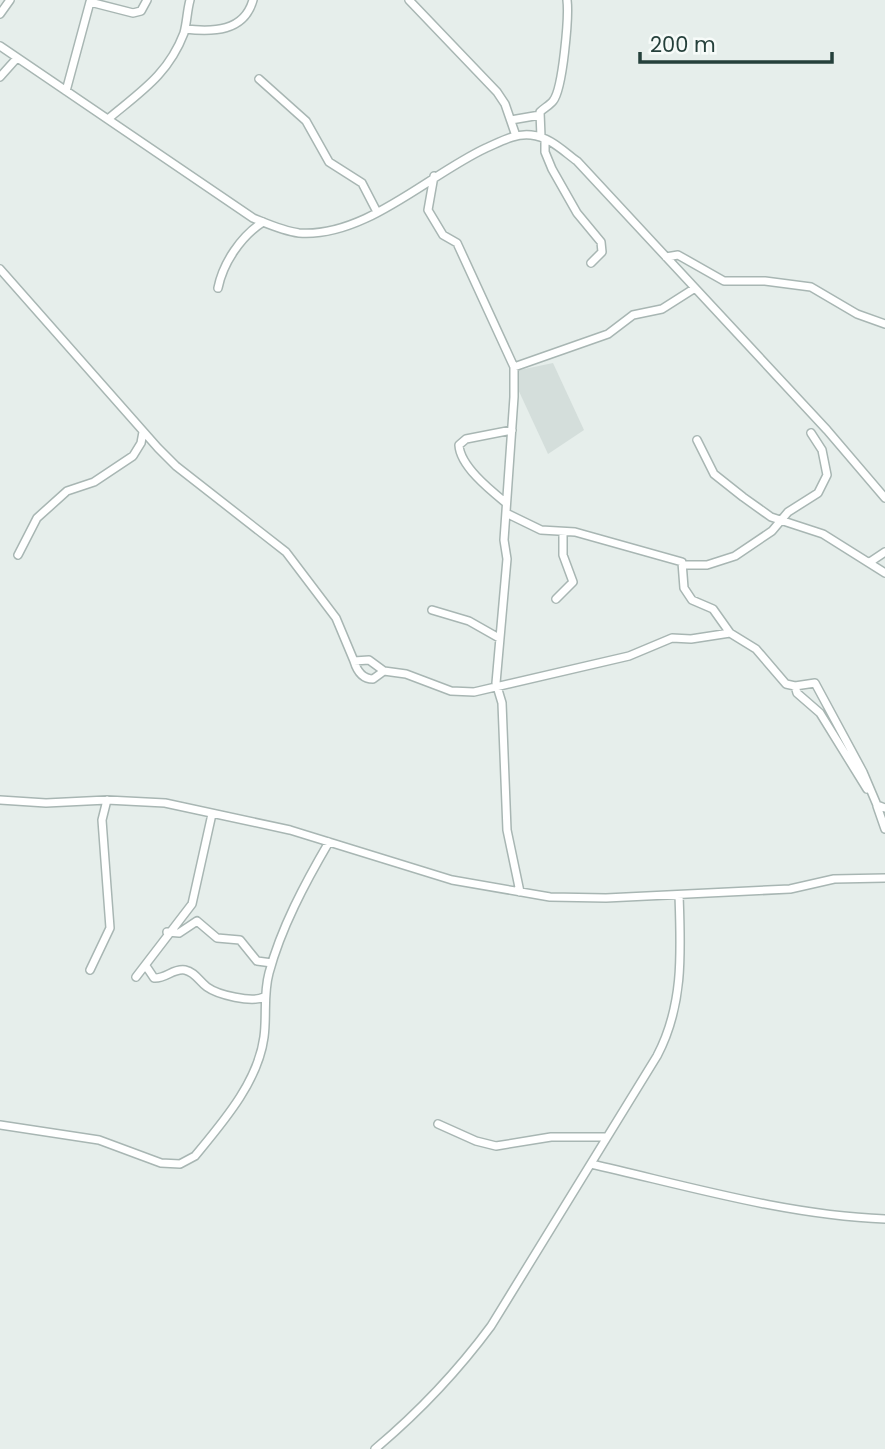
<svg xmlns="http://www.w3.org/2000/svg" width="885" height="1449" viewBox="0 0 885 1449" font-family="Poppins,sans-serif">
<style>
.built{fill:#d4dedb}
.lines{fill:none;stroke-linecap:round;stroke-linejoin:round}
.street-casing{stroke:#a8b6b3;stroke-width:10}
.street{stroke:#fff;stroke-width:7}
</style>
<rect width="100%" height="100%" fill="#e6eeeb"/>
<path class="built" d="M553 363 584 430 548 454 510 372Z"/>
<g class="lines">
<defs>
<path id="street" d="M409 0 497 92 505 104 516 136
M0 14 10 0
M185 29C213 32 244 32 253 0
M0 46 253 218C268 224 283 231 299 233 365 238 428 175 486 148 500 142 515 133 531 135 550 137 563 151 577 161L827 430 885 498
M0 77 17 58
M259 79 306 121 329 162 362 183 377 212
M66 91 90 2 133 13 141 11 147 0
M108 119C140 92 168 75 184 33 187 22 187 11 190 0
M511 120 540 115
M541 137 540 112C544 108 550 105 553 101 563 89 569 16 567 0
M545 139V152L552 169 577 213 601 242 602 252 591 263
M434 176 428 210 443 235 457 243 514 367V397L504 540 507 559 496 683 502 703 507 830 520 892
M666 257 678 255 724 281H765L811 287 857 314 885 324
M0 269 158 448 176 466 286 552 336 618 354 661 369 660 384 671 406 674 451 691 474 692 629 656 672 638 691 639 730 633
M218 288C223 263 241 236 263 222
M514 367 608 334 633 315 662 309 695 288
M697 440 714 474 743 497 771 517 823 534 885 573
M506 503C490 490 460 466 459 445L466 439 512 430
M508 514 541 530 575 532 682 562 684 588 692 600 713 609 730 633 756 649 786 684 795 686 815 683 863 772 877 805 885 808
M18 555 37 518 67 491 94 482 133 456 141 443 143 432
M870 562 885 552
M684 565H707L735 556 772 531 788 512 818 493 827 475 822 450 811 433
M556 599 573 582 563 555V533
M432 610 469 621 499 638
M354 661C357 671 362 679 373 679L384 671
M795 686 797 693 820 713 867 789
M0 800 46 803 107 800 165 803 290 830 452 880 550 897 606 898 790 889 834 879 885 878
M877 806 885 829
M167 932 179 933 197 921 217 938 240 940 257 961 272 963
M146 966 154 978C166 979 173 968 185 970 195 972 199 981 207 987 218 995 252 1003 264 997
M90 970 110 928 102 820 107 800
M136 977 192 904 212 814
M438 1124 476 1141 496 1146 551 1137H607
M0 1125 99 1140 161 1163 180 1164 195 1156C223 1122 258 1082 264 1037 267 1015 263 995 269 973 281 928 305 883 329 842
M591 1164C688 1186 785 1215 885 1219
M375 1449C419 1412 457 1372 491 1326L657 1056C684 1005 681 951 679 895"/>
</defs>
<use href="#street" class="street-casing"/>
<use href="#street" class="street"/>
</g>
<path d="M640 52v10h192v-10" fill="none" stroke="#25403b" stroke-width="3.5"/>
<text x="650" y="52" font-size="21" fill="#25403b" stroke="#f7fbf9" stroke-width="5" paint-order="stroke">200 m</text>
</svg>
